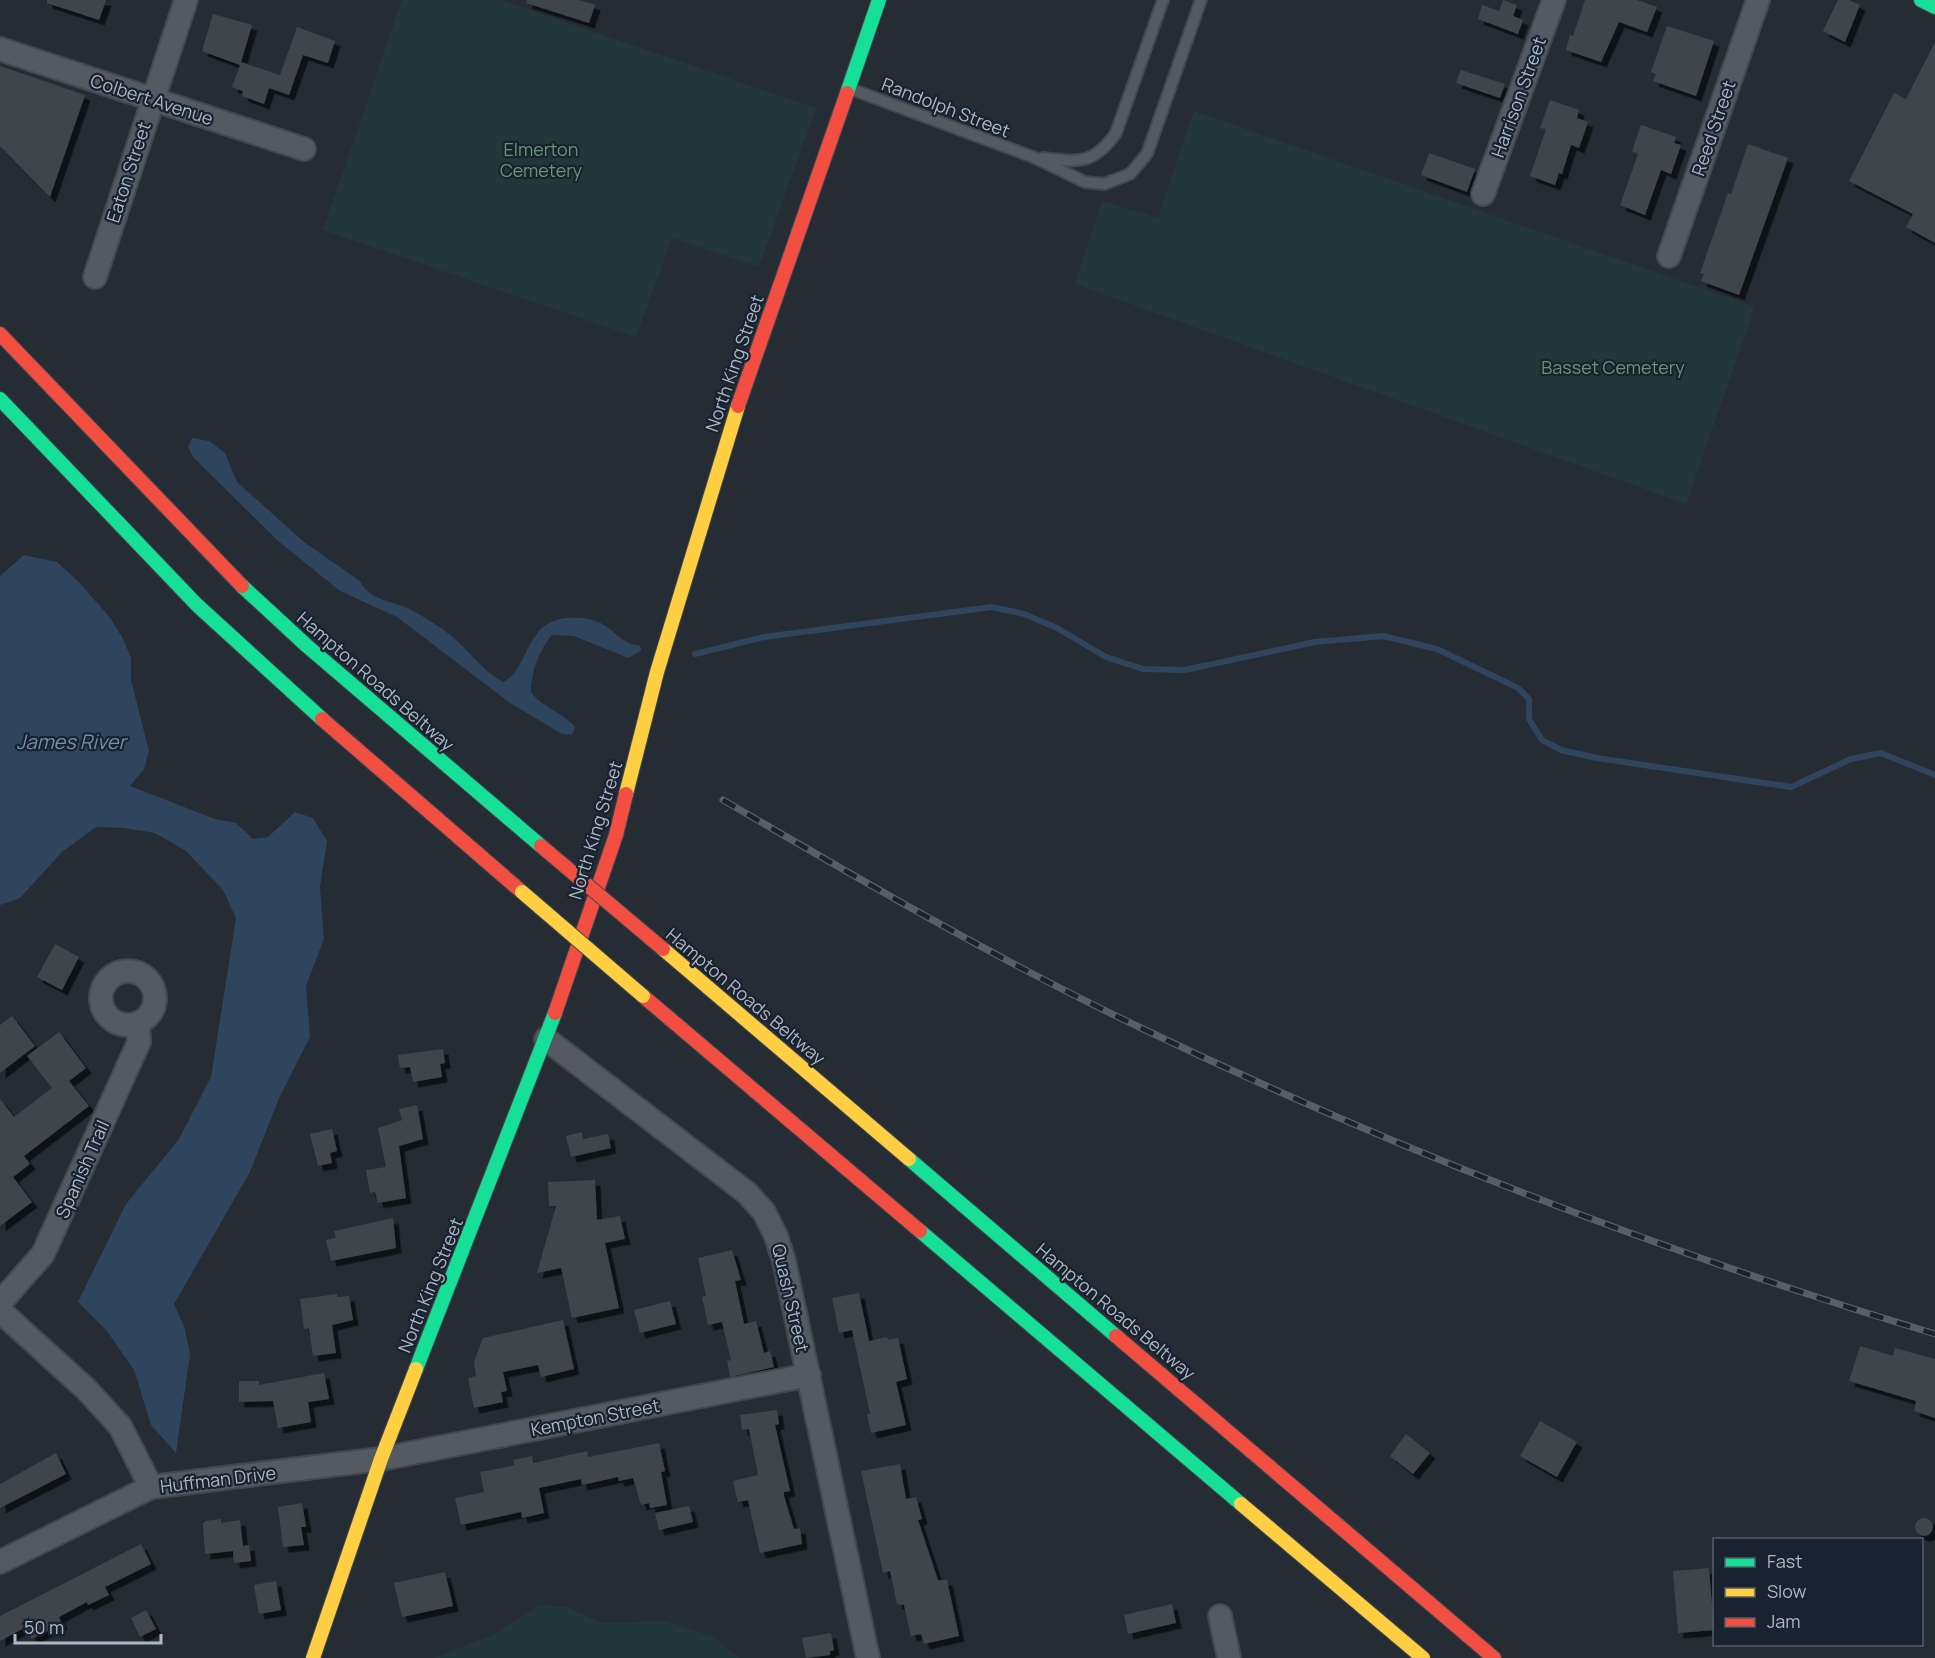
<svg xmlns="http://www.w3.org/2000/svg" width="1935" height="1658" viewBox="0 0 1935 1658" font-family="Manrope,sans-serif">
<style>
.green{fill:#22373a}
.water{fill:#2f445d}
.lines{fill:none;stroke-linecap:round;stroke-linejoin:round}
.stream{stroke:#2f445d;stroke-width:6}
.building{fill:#3f454c;filter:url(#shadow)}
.lane-casing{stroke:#43484e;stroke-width:14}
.street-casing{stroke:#43484e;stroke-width:26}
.fast-casing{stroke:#43484e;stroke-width:16}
.slow-casing{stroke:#43484e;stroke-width:16}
.jam-casing{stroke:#43484e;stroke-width:16}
.lane{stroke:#545a62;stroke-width:10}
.street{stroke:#545a62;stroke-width:22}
.fast{stroke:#16e098;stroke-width:14}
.slow{stroke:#ffcf43;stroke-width:14}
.jam{stroke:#f24e42;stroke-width:14}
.rail-casing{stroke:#595e66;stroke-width:7}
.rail{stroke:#19222f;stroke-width:4.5;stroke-dasharray:14;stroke-linecap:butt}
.slow-bridge-casing{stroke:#414850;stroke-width:16;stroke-linecap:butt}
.jam-bridge-casing{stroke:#414850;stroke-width:16;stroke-linecap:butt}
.slow-bridge{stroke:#ffcf43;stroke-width:14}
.jam-bridge{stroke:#f24e42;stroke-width:14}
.labels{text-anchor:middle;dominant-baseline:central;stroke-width:4.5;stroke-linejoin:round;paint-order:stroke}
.street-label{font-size:18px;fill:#adb8c7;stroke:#19222f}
.park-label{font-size:18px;fill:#63996f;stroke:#19222f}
.water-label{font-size:20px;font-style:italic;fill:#748fb2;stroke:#19222f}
</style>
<defs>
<filter id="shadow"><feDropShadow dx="5.5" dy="5.5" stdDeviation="0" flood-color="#0009"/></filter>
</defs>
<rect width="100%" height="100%" fill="#252c34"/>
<path class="green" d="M402 0H501L816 108 759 267 672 238 636 337 323 230Z
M1194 111 1755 307 1686 504 1075 284 1102 201 1158 218Z
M540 1605 567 1607 602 1623 665 1621 714 1637 739 1658H434L493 1635Z"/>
<path class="water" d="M192 438 209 441 225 453 237 482 304 542 360 581C370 602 393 600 411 610 425 617 442 628 454 638 471 653 484 672 503 682 522 674 525 644 542 628 557 614 588 615 604 625 616 632 623 645 639 645L642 650 628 658 574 636 552 635C539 650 531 672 531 692 545 710 563 712 575 727L572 735 562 734 510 703 397 617 340 591 278 541 194 458 188 447Z
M24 555 57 562 80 583 111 619 123 639 131 658V680L149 751 144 769 130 786 215 819 236 823 253 839 268 837 295 812 313 818 327 841 320 887 324 939 306 986 310 1037 280 1096 250 1172 174 1304 184 1326 190 1354 176 1453 151 1425 134 1370 107 1331 78 1302 126 1204 179 1139 211 1077 236 918 223 890 186 851 155 833 124 828 96 827 62 852 20 898 0 905V576Z"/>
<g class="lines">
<path class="stream" d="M695 654 764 637 992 607 1024 614 1057 628 1106 657 1143 669 1185 670 1315 642 1383 636 1437 649 1518 688 1529 699V719L1542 740 1561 750 1597 758 1791 787 1851 759 1881 753 1935 775"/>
</g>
<path class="building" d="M47 0H106L99 20 47 3Z
M527 0H579L595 5 589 23 526 3Z
M1503 0 1517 5 1513 16 1523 20 1518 34 1478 19 1482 5 1499 11Z
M1585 0H1637L1657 7 1647 32 1619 22 1601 62 1566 50 1570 35 1573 36Z
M1838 0H1849L1860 5 1845 42 1823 31Z
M213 14 252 25 241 62 280 75 297 27 335 41 328 63 303 55 289 95 269 88 264 104 242 96 243 91 232 87 240 65 202 51Z
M1667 26 1714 41 1696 96 1653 81 1656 74 1651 72Z
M1935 42V243L1906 227 1913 214 1849 181 1894 93 1906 99Z
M0 66 85 95 50 197 0 146Z
M1461 70 1505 84 1500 98 1456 83Z
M1550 100 1579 110 1577 118 1588 122 1579 148 1571 145 1562 174 1559 173 1555 185 1530 176 1546 129 1540 128Z
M1641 125 1676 137 1674 143 1681 145 1671 174 1661 170 1645 215 1620 205 1638 154 1632 151Z
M1748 144 1788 158 1739 295 1701 281 1704 274 1700 273 1728 193 1731 194Z
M1429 153 1475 169 1467 192 1421 175Z
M55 944 79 957 62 990 37 977Z
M12 1016 35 1046 0 1073V1025Z
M59 1032 86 1068 69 1081 89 1106 24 1156 30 1164 13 1177 32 1202 0 1226V1099L14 1117 52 1088 27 1056Z
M443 1049 445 1063 440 1064 442 1077 413 1082 410 1067 400 1068 398 1055Z
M417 1105 423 1139 399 1146 406 1198 378 1203 375 1192 370 1193 366 1170 386 1167 378 1128 402 1120 399 1109Z
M332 1129 337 1151 330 1153 332 1163 318 1166 310 1134Z
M582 1132 583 1139 608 1134 611 1148 571 1157 566 1136Z
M595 1180 597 1220 620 1216 625 1239 605 1243 619 1308 572 1318 561 1268 537 1273 556 1206H549L548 1182Z
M393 1218 396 1248 331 1261 326 1240 336 1238 334 1231Z
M732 1250 741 1280 735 1281 744 1324 756 1321 764 1353 770 1351 774 1367 730 1377 727 1361 731 1360 722 1322 708 1325 702 1297 706 1296 698 1258Z
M859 1293 869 1341 887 1337 888 1340 898 1338 907 1379 896 1382 906 1425 871 1433 867 1414H870L852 1330 839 1333 832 1298Z
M337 1294V1297L349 1296 353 1320 332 1325 336 1353 313 1356 309 1328 304 1329 300 1299Z
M670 1301 676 1324 640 1333 634 1310Z
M563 1320 574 1369 541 1377 538 1365 503 1372 507 1391 501 1392 503 1402 474 1408 468 1378 476 1376 474 1362 483 1338Z
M1860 1346 1893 1356 1895 1348 1935 1359V1418L1914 1411 1916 1401 1849 1381Z
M324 1373 329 1399 308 1402 311 1422 278 1428 273 1401 239 1402V1381H259V1385Z
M777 1410 779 1424 775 1425 790 1491 784 1492V1496L794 1529 800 1528 802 1544 760 1553 748 1500 738 1502 733 1481 758 1475 749 1429 742 1430 740 1415Z
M1540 1421 1577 1442 1557 1477 1520 1456Z
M1406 1434 1430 1453 1413 1474 1390 1456Z
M659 1443 665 1471 661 1472 667 1505 650 1508 649 1503 641 1505 633 1478 619 1481 618 1477 582 1485 581 1479 539 1488 544 1513 522 1518 521 1512 461 1525 455 1498 484 1492 480 1472 512 1466 514 1465 513 1460 532 1456 533 1463 587 1451 588 1457Z
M56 1453 66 1474 0 1508V1484Z
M900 1464 906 1499 916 1497 922 1519 918 1520 938 1580H947L959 1636 924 1644 921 1634 911 1636 904 1605 897 1604 890 1571 883 1573 861 1471Z
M302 1503 306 1527H301L304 1545 283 1547 278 1507Z
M689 1506 693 1522 659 1530 655 1513Z
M1915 1527a9 9 0 1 1 18 0a9 9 0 1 1-18 0Z
M221 1519V1523L240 1520 243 1546 249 1545 251 1561 234 1563 233 1551 205 1554 203 1524 205 1521Z
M141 1544 151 1564 105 1587 109 1595 88 1605 87 1602 59 1617 62 1624 32 1639 26 1627 0 1641V1616Z
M1709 1568 1714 1630 1678 1633 1673 1571Z
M445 1572 453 1606 402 1617 394 1583Z
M276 1581 281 1610 259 1614 254 1585Z
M1172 1604 1176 1623 1128 1634 1124 1615Z
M146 1610 156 1629 140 1637 131 1618Z
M831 1633 834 1650 830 1651V1655L806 1658 802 1638Z"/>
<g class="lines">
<defs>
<path id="lane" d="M851 89 1033 157 1085 182 1104 184 1130 174 1147 154 1201 0
M1043 158C1079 162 1093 165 1116 133L1163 0"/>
<path id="street" d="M0 49 304 149
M1483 194 1554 0
M1669 256 1758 0
M95 277 186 0
M101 998a27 27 0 1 1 54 0a27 27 0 1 1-54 0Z
M546 1039 747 1193 764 1212 776 1236 784 1261 868 1658
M0 1303 43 1254 139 1042 138 1023
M0 1311 86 1389 120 1426 151 1487
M0 1562 151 1487 381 1459 809 1375
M1220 1616 1229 1658"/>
<path id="fast" d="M1921 0 1935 7
M847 93 879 0
M0 399 197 605 322 719
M242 586 307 646 541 846
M909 1159 1116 1336
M920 1231 1241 1504
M416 1369 555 1013"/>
<path id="slow" d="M626 794 657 672 738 406
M663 949 909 1159
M1241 1504 1423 1658
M313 1658 381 1459 416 1369"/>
<path id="jam" d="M0 334 242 586
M738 406 847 93
M322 719 522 892
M643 996 920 1231
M555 1013 616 835 626 794
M1116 1336 1494 1658"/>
</defs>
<use href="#lane" class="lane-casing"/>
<use href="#street" class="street-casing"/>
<use href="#fast" class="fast-casing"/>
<use href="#slow" class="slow-casing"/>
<use href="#jam" class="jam-casing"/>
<use href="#lane" class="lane"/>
<use href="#street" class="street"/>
<use href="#fast" class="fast"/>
<use href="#slow" class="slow"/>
<use href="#jam" class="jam"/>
<defs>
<path id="rail" d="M723 800C859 879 996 959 1139 1027 1396 1150 1662 1252 1935 1334"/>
</defs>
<use href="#rail" class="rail-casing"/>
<use href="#rail" class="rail"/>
<defs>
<path id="slow-bridge" d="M522 892 643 996"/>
<path id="jam-bridge" d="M541 846 663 949"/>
</defs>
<use href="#slow-bridge" class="slow-bridge-casing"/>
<use href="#jam-bridge" class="jam-bridge-casing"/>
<use href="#slow-bridge" class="slow-bridge"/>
<use href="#jam-bridge" class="jam-bridge"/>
</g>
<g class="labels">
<g class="street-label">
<text transform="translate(1518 97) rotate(-70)">Harrison Street</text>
<text transform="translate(152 99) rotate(18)">Colbert Avenue</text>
<text transform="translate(946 107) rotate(21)">Randolph Street</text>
<text transform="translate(1713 128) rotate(-71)">Reed Street</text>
<text transform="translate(128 172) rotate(-72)">Eaton Street</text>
<text transform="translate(734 363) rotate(-71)">North King Street</text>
<text transform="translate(376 681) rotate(41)">Hampton Roads Beltway</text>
<text transform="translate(595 830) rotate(-73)">North King Street</text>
<text transform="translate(746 996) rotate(40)">Hampton Roads Beltway</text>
<text transform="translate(82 1169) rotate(-66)">Spanish Trail</text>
<text transform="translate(430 1285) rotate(-68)">North King Street</text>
<text transform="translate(791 1298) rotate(77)">Quash Street</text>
<text transform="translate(1116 1311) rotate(40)">Hampton Roads Beltway</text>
<text transform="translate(595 1417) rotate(-11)">Kempton Street</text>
<text transform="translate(218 1479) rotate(-7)">Huffman Drive</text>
</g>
<g class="park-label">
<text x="541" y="149">Elmerton<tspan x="541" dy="21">Cemetery</tspan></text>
<text x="1613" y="367">Basset Cemetery</text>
</g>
<g class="water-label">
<text x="71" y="741">James River</text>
</g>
</g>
<rect x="1713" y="1538" width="210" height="108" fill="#19222f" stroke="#545e6c" stroke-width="1.5"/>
<rect x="1725" y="1558" width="30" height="9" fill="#16e098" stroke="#545e6c" stroke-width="1.5"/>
<text x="1767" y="1568" font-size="18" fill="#adb8c7">Fast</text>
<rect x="1725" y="1588" width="30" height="9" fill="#ffcf43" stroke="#545e6c" stroke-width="1.5"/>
<text x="1767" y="1598" font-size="18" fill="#adb8c7">Slow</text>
<rect x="1725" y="1618" width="30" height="9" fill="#f24e42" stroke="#545e6c" stroke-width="1.5"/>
<text x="1767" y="1628" font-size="18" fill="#adb8c7">Jam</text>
<path d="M15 1634v9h146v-9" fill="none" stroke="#adb8c7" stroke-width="3"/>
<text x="24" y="1634" font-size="18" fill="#adb8c7" stroke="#19222f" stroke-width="4.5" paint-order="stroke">50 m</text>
</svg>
